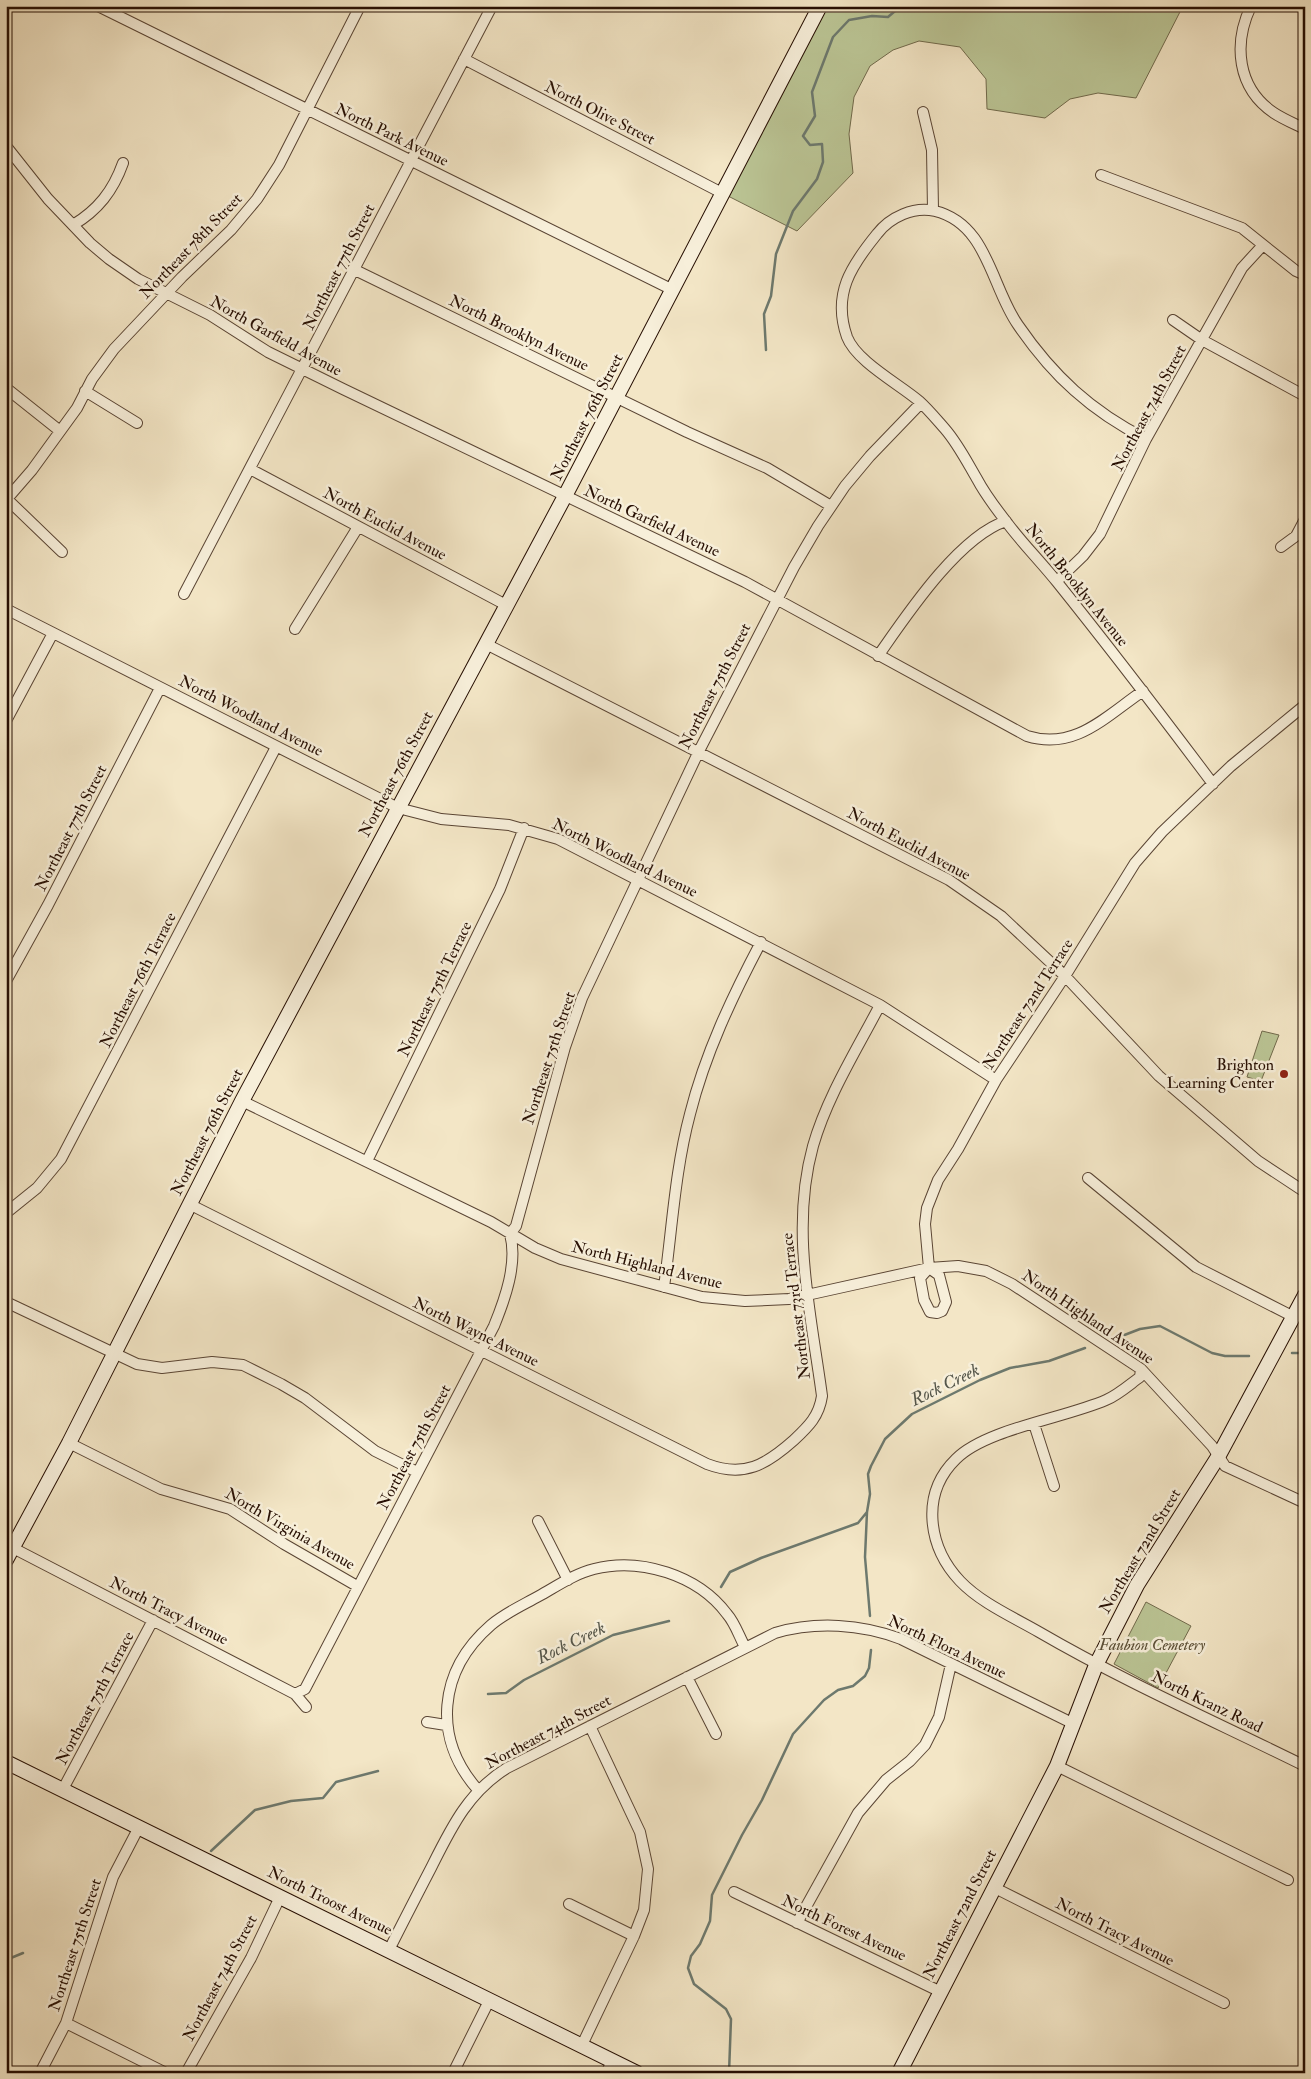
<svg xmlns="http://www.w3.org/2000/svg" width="1311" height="2079" viewBox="0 0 1311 2079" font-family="'IM FELL Double Pica',serif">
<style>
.green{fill:#bbc595;stroke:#716a4c}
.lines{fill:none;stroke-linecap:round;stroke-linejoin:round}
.stream{stroke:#6d796e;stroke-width:2.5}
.street-casing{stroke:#5a4534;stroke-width:12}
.secondary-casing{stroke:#270f03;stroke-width:16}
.street{stroke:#f7efda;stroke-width:10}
.secondary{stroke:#f7efda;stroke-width:14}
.poi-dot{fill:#8f2418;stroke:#f7efda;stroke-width:2}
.labels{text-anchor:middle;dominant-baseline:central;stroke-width:5;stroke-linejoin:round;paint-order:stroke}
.street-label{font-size:16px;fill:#270f03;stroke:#f7efda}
.poi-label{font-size:16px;fill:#270f03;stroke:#f7efda;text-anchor:end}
.park-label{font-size:16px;font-style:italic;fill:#5b4f36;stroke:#f7efda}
.water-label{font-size:18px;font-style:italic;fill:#55564a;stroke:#f7efda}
</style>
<rect width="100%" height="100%" fill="#f3e6c6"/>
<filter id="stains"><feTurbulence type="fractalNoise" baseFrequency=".004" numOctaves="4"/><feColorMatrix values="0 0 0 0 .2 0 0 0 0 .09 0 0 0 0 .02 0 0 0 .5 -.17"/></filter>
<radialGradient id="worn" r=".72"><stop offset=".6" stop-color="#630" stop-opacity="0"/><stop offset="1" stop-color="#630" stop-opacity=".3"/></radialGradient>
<path class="green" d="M827 6H1183L1136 98 1098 93 1070 99 1045 118 987 109 986 79 960 47 919 41 893 50 870 66 854 97 849 134 853 173 797 231 728 196Z
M1262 1031 1279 1035 1261 1081 1247 1077Z
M1146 1602 1191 1626 1158 1688 1114 1664Z"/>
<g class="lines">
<path class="stream" d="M766 350 764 314 771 296 776 254 793 211 817 179 823 162 822 144 810 145 803 136 815 116 812 92 833 37 849 20 872 16 888 17 901 6
M1114 1339 1140 1329 1160 1326 1212 1353 1225 1356H1249
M1292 1353H1305
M867 1512 865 1557 870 1616
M721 1587 730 1572 761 1558 858 1523 867 1512 870 1494 868 1474 871 1466 885 1439 912 1414 980 1380 1010 1368 1049 1361 1085 1348
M488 1694 506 1693 524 1680 613 1635 669 1621
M211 1851 255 1810 291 1801 323 1798 336 1782 378 1771
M6 1960 23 1953
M729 2073 731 2019 726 2009 694 1984 688 1968 691 1956 700 1944 710 1921 712 1895 742 1835 762 1800 793 1734 824 1700 838 1690 853 1686 865 1676 869 1668 871 1650"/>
<defs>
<path id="street" d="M98 6 673 290
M1251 6C1233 44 1237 88 1274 113 1283 119 1295 124 1305 129
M464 59 722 193
M923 112 932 150 933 210
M6 146 48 199 90 243 109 259 138 279 210 315 268 352 343 389 745 582 1027 736C1075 751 1106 716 1143 691
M1101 175 1242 228 1296 271 1305 275
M73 225C98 210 113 191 123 163
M353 269 687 432 767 468 831 506
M1173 320 1202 340 1305 396
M6 388 60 431
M85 391 137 423
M1146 439C1091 411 1053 376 1018 325 991 287 988 224 935 211 914 206 890 217 877 234 851 266 832 294 847 337 856 361 899 384 919 401 928 409 937 420 945 429 958 444 967 462 977 479 985 494 997 510 1008 524 1023 544 1041 562 1057 582 1110 648 1162 716 1213 784
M250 469 506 605
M7 499 62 552
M6 500 32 470 77 408 92 379 114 349 182 277 231 230 257 199 279 165 360 6
M1281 547 1296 536 1305 519
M1057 581 1083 556 1100 534 1146 439 1242 268 1263 245
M184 594 492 6
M6 609 398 808 441 819 509 825 558 839 880 1005 996 1080
M295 629 358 527
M486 644 949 880 1001 916 1065 976 1159 1076 1258 1161 1305 1192
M878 656C906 616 958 537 1006 521
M6 721 53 633
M6 981 48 905 160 688
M242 1101 491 1222 535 1248 561 1259 702 1297 745 1301 789 1299 929 1268 958 1266 986 1271 1012 1284 1141 1369 1212 1446 1225 1466 1305 1503
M367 1161 500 889 524 828
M1088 1178 1196 1267 1294 1317
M189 1204 707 1464C744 1478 766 1465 794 1440 809 1426 819 1416 822 1396 811 1313 790 1229 813 1146 827 1097 856 1051 880 1005
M6 1213 37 1188 61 1159 276 747
M929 1268 925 1224 927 1208 938 1180 958 1149 996 1080 1065 976 1135 863 1162 832 1231 766 1305 705
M929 1268 939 1275 946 1302 942 1311 937 1313 930 1312 924 1300 920 1278Z
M664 1287C672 1230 675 1170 690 1114 705 1054 732 997 761 942
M6 1302 137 1364 162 1368 212 1362 243 1365 281 1384 305 1398 375 1451 417 1472
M1141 1369 1140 1377C1129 1385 1118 1395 1106 1400 1065 1418 986 1429 956 1459 920 1494 928 1547 960 1581 981 1603 1013 1617 1039 1632 1125 1682 1216 1722 1305 1766
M1034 1424 1054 1486
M69 1443 161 1489 230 1509 284 1544 357 1586
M538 1521 568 1580
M13 1548 295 1694 306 1707
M687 1677 716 1734
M295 1694 305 1689 494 1326C505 1299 518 1263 510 1234L516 1226 565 1047 582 998 699 751 794 567 818 526 845 486 870 456 921 403
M427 1722 446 1725
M1057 1766 1288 1880
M63 1789 153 1620
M478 1790C432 1738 438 1671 491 1625 505 1613 523 1605 539 1596 557 1586 574 1574 594 1569 640 1557 698 1575 727 1614 735 1623 739 1636 745 1647
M993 1887 1224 2003
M734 1892 941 1992
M569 1904 634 1936
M797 1923 858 1813 886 1780 910 1761 925 1745 939 1717 951 1664
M389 1950C403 1922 417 1895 431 1868 451 1828 468 1792 507 1768L775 1633C816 1621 861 1624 901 1639L1074 1724
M66 2023 166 2073
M582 2045 634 1936 644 1910 648 1869 640 1832 590 1726
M40 2073 66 2023 113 1877 139 1827
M186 2073 251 1958 280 1897
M453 2073 490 1999
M606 2073 613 2060"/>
<path id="secondary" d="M6 1560 69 1443 242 1101 565 496 820 6
M6 1762 637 2073
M899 2073 1057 1766 1096 1665 1137 1585 1218 1457 1305 1295"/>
</defs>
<use href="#street" class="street-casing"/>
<use href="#secondary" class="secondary-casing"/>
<use href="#street" class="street"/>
<use href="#secondary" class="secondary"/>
</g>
<circle class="poi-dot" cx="1284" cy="1074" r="5"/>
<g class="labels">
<g class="street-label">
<text transform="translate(600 113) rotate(27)">North Olive Street</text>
<text transform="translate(392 135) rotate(26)">North Park Avenue</text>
<text transform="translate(191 246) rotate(-46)">Northeast 78th Street</text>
<text transform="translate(339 267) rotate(-63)">Northeast 77th Street</text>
<text transform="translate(519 333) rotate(26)">North Brooklyn Avenue</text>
<text transform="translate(276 336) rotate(29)">North Garfield Avenue</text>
<text transform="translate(1149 408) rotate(-62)">Northeast 74th Street</text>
<text transform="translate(587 417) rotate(-63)">Northeast 76th Street</text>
<text transform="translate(652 521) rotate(25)">North Garfield Avenue</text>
<text transform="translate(385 524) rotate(28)">North Euclid Avenue</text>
<text transform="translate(1077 585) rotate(51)">North Brooklyn Avenue</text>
<text transform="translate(715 686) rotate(-63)">Northeast 75th Street</text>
<text transform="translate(251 716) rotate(27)">North Woodland Avenue</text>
<text transform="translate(396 774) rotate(-62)">Northeast 76th Street</text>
<text transform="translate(71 828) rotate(-63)">Northeast 77th Street</text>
<text transform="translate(909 844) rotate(28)">North Euclid Avenue</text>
<text transform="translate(625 858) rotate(26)">North Woodland Avenue</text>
<text transform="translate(138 980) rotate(-63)">Northeast 76th Terrace</text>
<text transform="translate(435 989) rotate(-64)">Northeast 75th Terrace</text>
<text transform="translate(1028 1004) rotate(-57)">Northeast 72nd Terrace</text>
<text transform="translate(549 1058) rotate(-72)">Northeast 75th Street</text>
<text transform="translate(207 1132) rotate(-63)">Northeast 76th Street</text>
<text transform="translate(647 1265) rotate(14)">North Highland Avenue</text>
<text transform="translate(796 1306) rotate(-97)">Northeast 73rd Terrace</text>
<text transform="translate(1088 1317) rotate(34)">North Highland Avenue</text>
<text transform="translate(476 1332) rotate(26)">North Wayne Avenue</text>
<text transform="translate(414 1447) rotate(-62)">Northeast 75th Street</text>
<text transform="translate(290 1529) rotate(30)">North Virginia Avenue</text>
<text transform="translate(1140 1551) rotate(-59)">Northeast 72nd Street</text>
<text transform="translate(169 1611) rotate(27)">North Tracy Avenue</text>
<text transform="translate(947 1647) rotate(25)">North Flora Avenue</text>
<text transform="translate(95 1698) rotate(-62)">Northeast 75th Terrace</text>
<text transform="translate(1207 1702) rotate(26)">North Kranz Road</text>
<text transform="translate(548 1732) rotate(-28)">Northeast 74th Street</text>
<text transform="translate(330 1901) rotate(26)">North Troost Avenue</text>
<text transform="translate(960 1914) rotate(-63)">Northeast 72nd Street</text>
<text transform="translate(844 1928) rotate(25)">North Forest Avenue</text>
<text transform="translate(1115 1932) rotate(27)">North Tracy Avenue</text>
<text transform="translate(75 1945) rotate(-72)">Northeast 75th Street</text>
<text transform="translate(220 1978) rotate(-62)">Northeast 74th Street</text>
</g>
<g class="poi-label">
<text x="1274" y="1065">Brighton<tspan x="1274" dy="18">Learning Center</tspan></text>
</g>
<g class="park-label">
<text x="1152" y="1645">Faubion Cemetery</text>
</g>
<g class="water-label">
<text transform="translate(945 1385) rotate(-26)">Rock Creek</text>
<text transform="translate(571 1643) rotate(-26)">Rock Creek</text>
</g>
</g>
<rect width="1311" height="2079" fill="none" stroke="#f3e6c6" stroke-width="25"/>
<rect x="8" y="8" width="1296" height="2064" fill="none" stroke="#270f03" stroke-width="2.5"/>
<rect x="12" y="12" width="1286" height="2054" fill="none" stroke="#270f03"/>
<rect width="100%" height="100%" filter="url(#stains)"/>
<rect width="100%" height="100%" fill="url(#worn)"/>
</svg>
